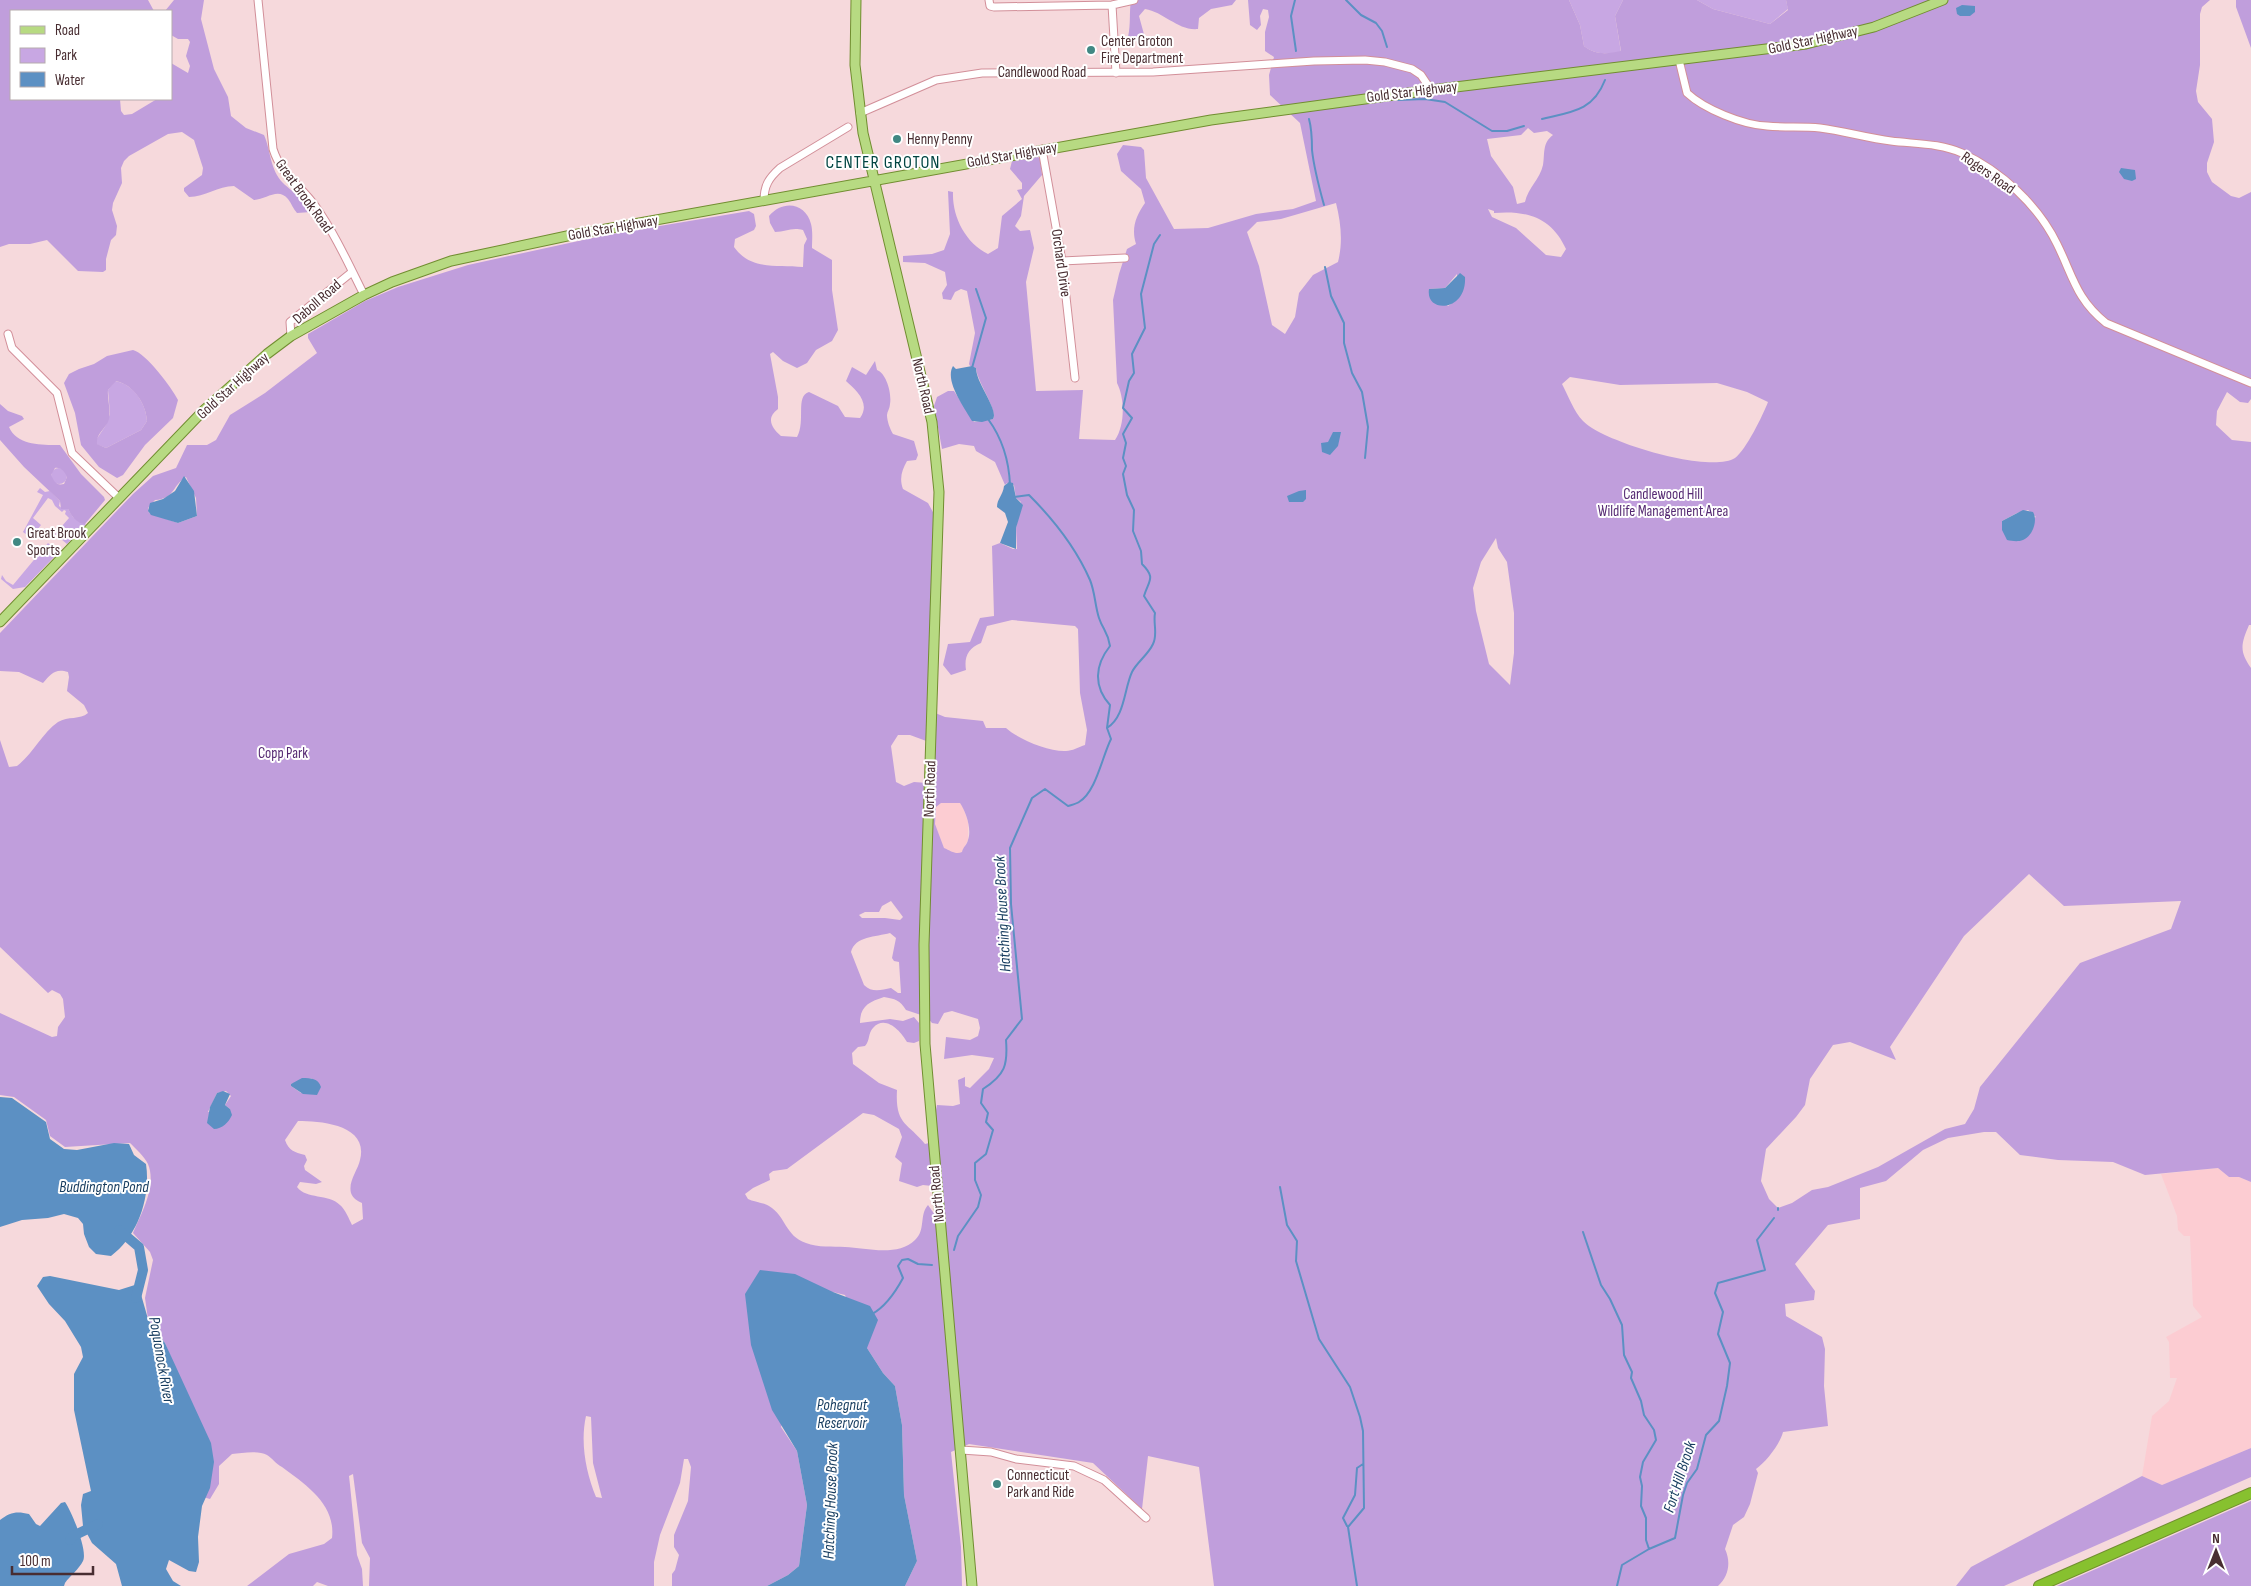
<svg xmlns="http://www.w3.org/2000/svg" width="2251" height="1586" viewBox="0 0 2251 1586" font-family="'Sofia Sans Condensed',sans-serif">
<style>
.built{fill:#fcccd2}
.green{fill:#c8a7e3}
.forest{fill:#c09edc;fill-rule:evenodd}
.water{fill:#5c90c3}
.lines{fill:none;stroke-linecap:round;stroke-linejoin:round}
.stream{stroke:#5c90c3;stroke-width:2}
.river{stroke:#5c90c3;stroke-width:10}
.minor-casing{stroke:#d28f99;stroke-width:9}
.major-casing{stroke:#718d30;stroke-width:11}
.highway-casing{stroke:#718d30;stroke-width:12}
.minor{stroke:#fff;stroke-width:7}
.major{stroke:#b7da82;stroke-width:9}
.highway{stroke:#87c12f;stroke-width:10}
.poi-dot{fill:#418883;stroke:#fff;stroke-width:2}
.labels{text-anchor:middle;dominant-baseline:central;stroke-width:4;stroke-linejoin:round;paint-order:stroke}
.street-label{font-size:15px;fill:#482d31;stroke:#fff}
.poi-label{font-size:15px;fill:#482d31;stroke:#fff;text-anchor:start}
.park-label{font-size:15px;fill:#562a73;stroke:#fff}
.water-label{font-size:16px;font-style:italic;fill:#153b5e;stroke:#fff}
.quarter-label{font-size:18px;letter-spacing:1px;fill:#014441;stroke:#fff}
</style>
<rect width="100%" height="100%" fill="#f6d9dc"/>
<path class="built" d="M941 803H960L963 807 968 822V840L962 852 956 854 944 848 935 824 936 807Z
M2218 1168 2229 1177H2239L2251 1182V1448L2162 1485 2142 1476 2152 1416 2169 1401 2177 1378H2170L2169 1342 2166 1337 2202 1317 2193 1306 2190 1236H2184L2178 1230 2177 1216 2161 1174Z"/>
<path class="green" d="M1569 0H1623L1615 16 1621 52C1607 54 1595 55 1584 46L1580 25Z
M1697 0H1786L1788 9 1770 24 1713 9Z
M115 381C134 384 146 404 147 421L141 430 106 448 96 444V440L106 425 110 414 108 390Z
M51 476a8 8 0 1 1 16 0a8 8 0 1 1-16 0Z
M40 488 45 492 50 491 60 501 59 506 63 509H68L73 517 86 524 67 544 55 534 69 518 65 514 66 511 64 510 62 512 55 506 52 500 48 498 33 518 41 525 31 538 23 532 43 495 37 492Z
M48 543 59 552 25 587 13 589 1 579 2 575 6 581 13 585Z"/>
<path class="forest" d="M0 0H148L154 11H11V99H120L121 111 124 115 132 114 157 99H171V63L188 73 190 66 186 56 190 42 188 39H178L171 35V11H165L174 0H204L201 19 214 69 228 97 231 116 246 128 264 135C271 151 270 170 283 183 292 192 308 200 311 212L297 213C293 209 292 204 288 199 278 187 267 199 254 200L234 186C218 186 205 197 189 197L184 191V188L202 175 203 168 194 140 182 132 168 134 129 156 124 161 121 168 122 183 113 203 112 210 117 226 116 235 111 240 106 259V270L103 272 78 271 47 240 30 244H9L0 247Z
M1131 0H1236L1232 5 1211 9 1199 18 1198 29C1178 31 1164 12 1145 9L1139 16 1145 38 1134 41 1128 37C1131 24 1129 13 1131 0Z
M1248 0H1569L1580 25 1584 46C1595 55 1607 54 1621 51L1615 16 1623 0H1697L1713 9 1770 24 1788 10 1786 0H2210L2202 7 2200 14V65L2196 91 2198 102 2212 119 2214 142 2207 163V172L2212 182 2231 196 2239 198 2251 192V399L2248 403 2240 402 2227 392 2217 411 2216 425 2232 440 2251 442V625H2249C2241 644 2239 651 2251 668V1182L2239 1177H2229L2218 1168 2145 1175 2113 1162 2058 1160 2020 1155 1996 1132H1984L1948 1138 1923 1150 1886 1181 1860 1188V1219L1828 1225 1795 1264 1815 1291 1814 1300 1785 1304 1786 1316 1822 1337 1825 1349 1824 1386 1828 1426 1783 1432C1780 1444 1766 1462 1756 1469L1758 1473 1750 1504 1744 1517 1733 1525 1725 1549C1731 1562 1729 1576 1718 1586H1214L1199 1467 1148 1456 1142 1509 1093 1463 969 1444 951 1452 961 1547 962 1586H905L917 1561 904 1495 902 1425 895 1386 883 1373 867 1348 845 1295 833 1292 781 1427 797 1451 807 1505 799 1566 788 1575 767 1586H672V1574L675 1570 679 1555 674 1547V1535L688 1501 691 1467 688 1459H684L680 1483 660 1535 654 1562V1586H369L370 1558 362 1543 353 1474 349 1476 350 1485 357 1555 362 1569 363 1586H328L317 1582 313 1586H247L289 1554 324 1544 332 1538C336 1504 306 1485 282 1467 276 1464 272 1458 267 1455 258 1450 242 1453 232 1454L219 1466V1484L210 1499 203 1497 177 1372 165 1343 148 1319 145 1298 153 1260 150 1252 133 1233C141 1214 157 1186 148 1164 144 1156 136 1149 130 1143L65 1147 50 1136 46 1120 14 1097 0 1095V1013L52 1037 57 1036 58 1027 65 1017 63 999 60 994 52 990 48 993 0 947V740L9 767 17 766C33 754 42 733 58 722 68 716 80 720 88 713L84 705 67 691 69 677 68 672C55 668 51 674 43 683L19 672 0 671V633L133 494 153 476 176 468 187 445H207L216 440 230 415 265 393 317 353 308 338V334L365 301 398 287 468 265 606 235 749 211 754 214 756 226 754 230 735 239 734 247C751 271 777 264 803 267L804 245 807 239 803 230C791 227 786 232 775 232L770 223 769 216C783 199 806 203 811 224 813 231 812 241 812 248L832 260V290L838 330 832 341 816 350 807 363 797 368 783 361 773 352 770 354 778 397V409C766 418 771 427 781 436L797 437C806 421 795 396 809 392L838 406 845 417 860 418C871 403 856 390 846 381L852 367 866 375 875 361 877 370C886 373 892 393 890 404 890 408 887 412 887 415 887 421 890 429 893 434L914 441 918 455 916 460 907 461C902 470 899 478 903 489L928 503 934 514 928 710 945 717 983 721 986 728H1006C1018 739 1049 752 1066 751 1072 751 1079 747 1085 745L1087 730 1080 693 1078 629 1075 626 1012 620 987 626 981 643C968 648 964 657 966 670L951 675 943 665 948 644 970 642 980 618 994 616 992 546 1000 543 1013 549H1017L1016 528 1021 502 1016 498 1014 485 1007 483 1005 485 995 462 976 451 974 446 959 444 942 449 934 406 937 397 948 391H954L974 422 993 419C998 410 977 382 976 368L970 366 969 364 975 333 967 291 961 289 955 292 951 300 943 299 942 293 947 285 945 272 925 263 903 262V256L932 254 944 250 950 234 948 191 953 192C952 216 965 243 988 254L998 248 1002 216 1022 199 1017 190 1022 189V183L1010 169 1012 161 1035 156 1040 158 1042 175 1024 196 1021 216 1015 226 1020 231 1030 230 1034 248 1026 282 1036 391 1083 390 1079 439 1115 440C1125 425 1125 399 1117 383L1113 300 1119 274 1127 249 1136 244C1131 228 1136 216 1145 203L1141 189 1121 171 1117 154 1123 145 1141 147 1144 150 1146 178 1174 229 1208 228 1256 214 1293 209 1316 201 1300 123 1270 95 1269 75 1274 57 1265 51V32L1269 17 1268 10 1263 9 1260 16 1261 25 1257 30 1250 25ZM1528 128 1534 133 1547 131 1553 135C1542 143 1545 154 1543 165 1540 179 1528 188 1525 202L1517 204 1513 187 1491 156 1487 139 1521 135ZM1336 203C1341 223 1343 242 1338 262L1313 275 1299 293 1295 317 1285 334 1272 325 1259 266 1247 232 1257 222 1281 219ZM1488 209 1494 211V213C1527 210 1552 218 1566 249L1561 257 1546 255 1516 228 1492 217ZM1457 274 1458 299 1448 306 1429 289 1445 288ZM1570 377 1620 385 1717 383 1747 392 1768 402C1763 415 1746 450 1735 458 1710 474 1603 442 1583 421 1574 412 1568 395 1562 384ZM186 477 196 498 197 516 178 523 149 513 148 508 155 500C175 499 173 484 186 477ZM2028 510 2036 517 2002 530V521L2017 513ZM1496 538 1498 548 1507 562 1514 613V653L1510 685 1489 664 1476 611 1473 588 1481 562ZM898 735H910L929 742 927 783 914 782 904 786 896 782 891 746ZM941 803H960C966 812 972 829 968 840 967 845 963 847 962 852 956 855 951 851 944 848L935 824 936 807ZM2029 874 2064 906 2181 901 2171 929 2080 963 1980 1087 1974 1109 1965 1124 1945 1129 1878 1167 1828 1187 1812 1190 1792 1203 1778 1208 1769 1199 1761 1181 1766 1149 1796 1117 1805 1105 1810 1079 1833 1045 1850 1042 1896 1060 1890 1047 1964 936ZM891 901 903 917 900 920 885 918H862L859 915 865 912H879L882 906ZM890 933 896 938 892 958 894 961 899 962 901 993H898L891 988C881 990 872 993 864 985L851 952C855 936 876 937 890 933ZM884 997C895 999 900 1000 906 1010L927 1017 932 1023 938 1024 944 1013 952 1011 978 1019 980 1028 978 1036 970 1040 946 1037 944 1059 972 1055 994 1058 989 1069 970 1088 965 1086V1077L958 1080 960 1104 953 1106 937 1105 929 1143 925 1144C907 1122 895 1125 897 1090L879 1083 853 1064 852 1053 858 1047 865 1046C870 1041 868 1033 873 1028 885 1014 901 1031 907 1042L914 1043 919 1041V1023L914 1017 903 1021 890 1019 860 1023C860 1006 869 1002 884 997ZM312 1078 301 1093 291 1086V1084ZM226 1091 231 1096 225 1105 230 1109 208 1112 217 1093ZM863 1113 874 1115 899 1129 902 1137 895 1157 902 1163 899 1181 917 1187 923 1185 932 1186 934 1191 935 1215 928 1205C919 1215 926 1230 915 1240 898 1257 866 1248 845 1247 833 1246 818 1248 806 1243 785 1236 786 1216 769 1206 765 1203 754 1202 748 1199L745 1194 753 1188 770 1180 769 1174 773 1171 787 1169ZM298 1121C322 1121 369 1125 360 1160 358 1170 348 1181 351 1193 353 1199 358 1201 362 1203L363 1219 352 1225C349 1219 345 1209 340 1205 328 1193 307 1200 297 1187L300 1182 316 1184 322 1182 305 1170 304 1166 307 1160 305 1155C294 1152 289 1151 285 1140ZM586 1416 591 1417 593 1463 602 1498 596 1497C586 1472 580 1443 586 1416Z
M2236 0H2251V48L2236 7Z
M133 350C146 353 172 388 178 400L173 418 145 445 123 475 117 478 99 467 81 445 75 413 64 383 69 374 79 369 94 364 107 356ZM116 381C134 385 146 404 147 421L141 430 106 448 97 444C96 434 104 430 108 422 112 412 107 400 108 390Z
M0 404 8 411 22 416 24 419 9 427C17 446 43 445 60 445L81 474 104 497 105 500 85 524C77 524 71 515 68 509H61L60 501 24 467 0 440ZM55 468C61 467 65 472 67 477L64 484C56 486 54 481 51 475Z
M2251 1448V1477L2004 1586H1956L1971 1567 2142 1476 2162 1485Z
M2251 1501V1586H2057Z"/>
<path class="water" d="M1962 5 1975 6V12L1970 16H1960L1957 14 1956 8Z
M2121 168 2135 170 2136 179 2132 181 2124 179 2119 172Z
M1460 273 1465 277C1467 312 1425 314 1429 289L1445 288Z
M953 366 956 369 972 366 976 368C976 383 999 410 993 419L982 422 972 421C965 408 944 381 953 366Z
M1333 432H1341L1338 446 1330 455 1322 452 1321 443 1328 442Z
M184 476 194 491 197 516 178 523 151 515 148 511 150 503 163 499 175 491Z
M1009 482 1013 483 1016 498 1023 505 1016 528V549L1000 543 1008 522 1005 513 997 507C997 499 1003 495 1004 486Z
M1306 490V499L1303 502H1289L1287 496 1299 491Z
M2023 510 2033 512C2038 520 2033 536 2023 540 2018 542 2012 541 2007 540L2002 530V521Z
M302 1078C311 1078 318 1078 321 1087L317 1095 303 1094 291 1086V1084Z
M223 1091 230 1094 225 1105 230 1109 232 1115C229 1122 222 1129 214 1129L207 1123 210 1107 217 1093Z
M0 1097 12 1098 46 1122 50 1139 64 1149 77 1150 114 1143 129 1144 134 1155 146 1164C151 1197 138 1236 111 1256L96 1254 89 1247 84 1234 83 1224 78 1218 64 1214 48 1218 22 1220 0 1227Z
M760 1270 795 1274 833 1292 870 1306 878 1320 867 1348 883 1373 895 1386 902 1425 904 1495 917 1561 905 1586H767L788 1575 799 1566 807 1505 797 1451 772 1410 751 1345 745 1294Z
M50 1276 119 1290 138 1284 148 1319 165 1343 211 1443 214 1462 210 1488 202 1506 198 1537 199 1562 196 1572 189 1571 169 1560 166 1569 173 1581 181 1586H122L116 1564 92 1543 83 1526 81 1505 83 1494 91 1491 74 1410V1374L83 1357 81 1347 65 1321 49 1304 37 1286 43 1277Z
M65 1502C72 1512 88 1551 83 1561 79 1569 70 1576 65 1583L64 1586H0V1520C10 1512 17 1511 29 1514L36 1524 40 1526 61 1503Z"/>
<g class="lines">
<path class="stream" d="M1295 0 1291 16 1296 51
M1346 0 1361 15 1376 23 1382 31 1387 47
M1398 100 1425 99 1445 102 1492 131H1507L1524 126
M1309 119C1312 130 1312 139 1312 150 1314 169 1319 187 1324 205
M1542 119C1572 112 1593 111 1605 80
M1325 267 1331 296 1344 323V343L1352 373 1362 392 1368 427 1365 458
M972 368 986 318 976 289
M988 419C1002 438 1009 461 1010 485
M1107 728C1125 717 1124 689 1132 672 1137 662 1148 655 1153 644 1158 634 1153 624 1155 613L1144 596C1149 580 1156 578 1142 564L1141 551 1133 531 1134 510 1127 495 1123 474 1126 466 1123 458 1126 443 1123 434 1132 418 1123 408 1129 381 1134 373 1132 354 1145 328 1141 294 1154 244 1160 235
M1280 1187 1287 1225 1297 1241 1296 1261 1319 1339 1350 1387 1360 1417 1363 1431 1364 1508 1348 1527 1357 1586
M1778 1210V1208
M1583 1232 1601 1285 1610 1299 1622 1325 1624 1355 1632 1372 1631 1378 1641 1401 1644 1415 1654 1430 1656 1440 1643 1462 1640 1477 1642 1486 1641 1506 1646 1518V1540L1649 1549
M954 1250 958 1236 978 1207 981 1195 975 1180V1163L986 1154 993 1130 986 1122 988 1113 981 1103 983 1089C1005 1075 1008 1065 1006 1040L1022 1019 1011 904 1010 848 1032 798 1045 789 1068 806C1071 805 1076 804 1079 802 1096 792 1102 757 1111 739L1107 728 1110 705C1093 686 1095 665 1110 646 1108 632 1103 630 1099 618 1095 606 1095 592 1090 580 1076 548 1054 520 1029 495L1014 497
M872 1314C885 1307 896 1291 903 1278L898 1266 902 1260 908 1259 918 1264 932 1265
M1347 1526 1343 1518 1355 1495 1357 1468 1363 1464
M1617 1586 1622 1565 1649 1549 1675 1538 1683 1495 1687 1483 1697 1469 1706 1435 1719 1421 1727 1386 1730 1363 1718 1334 1723 1312 1715 1293 1718 1283 1765 1270 1757 1240 1774 1218"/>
<path class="river" d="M119 1230 139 1247 143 1270 136 1298
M70 1540 73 1536 98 1524"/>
<defs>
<path id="minor" d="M258 0 273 149C282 177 300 184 316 207 335 234 349 265 364 295
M989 0 990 6 994 7 1112 5 1134 0
M1112 5 1116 73
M1679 60 1687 93C1704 109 1743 125 1767 126 1785 128 1802 126 1820 128 1844 131 1867 138 1891 141 1914 144 1940 143 1962 153 2001 171 2038 205 2057 244 2073 276 2076 299 2106 323L2251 383
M860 113 936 80 982 73 1153 72 1314 61 1365 60 1385 62 1412 69 1421 75 1431 90
M1042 149 1062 261 1075 378
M764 201C764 185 769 178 780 168L848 127
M1062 261 1125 258
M8 334 12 348 57 393 72 453 119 498
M291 336 290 322 352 272
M961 1450 991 1452 1016 1459 1074 1466 1104 1480 1146 1518"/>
<path id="major" d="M856 0 855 65 863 133 932 422 939 492 924 945 925 1044 972 1586
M0 622 204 410 267 354 291 336 364 295 392 282 451 261 567 236 1211 120 1431 90 1806 44 1874 27 1943 0"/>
<path id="highway" d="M2039 1586 2251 1493"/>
</defs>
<use href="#minor" class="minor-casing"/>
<use href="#major" class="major-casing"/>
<use href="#highway" class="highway-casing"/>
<use href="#minor" class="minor"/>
<use href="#major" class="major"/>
<use href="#highway" class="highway"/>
</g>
<g class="poi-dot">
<circle cx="1091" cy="50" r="5"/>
<circle cx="897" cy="139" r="5"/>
<circle cx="17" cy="542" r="5"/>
<circle cx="997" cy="1484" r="5"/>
</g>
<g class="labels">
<g class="street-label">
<text transform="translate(1813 40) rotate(-12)">Gold Star Highway</text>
<text x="1042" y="72">Candlewood Road</text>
<text transform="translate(1412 92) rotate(-7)">Gold Star Highway</text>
<text transform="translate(1012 155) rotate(-10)">Gold Star Highway</text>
<text transform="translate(1988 173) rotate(35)">Rogers Road</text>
<text transform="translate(304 196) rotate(54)">Great Brook Road</text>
<text transform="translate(613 228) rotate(-10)">Gold Star Highway</text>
<text transform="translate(1061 263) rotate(82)">Orchard Drive</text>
<text transform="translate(317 302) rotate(-41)">Daboll Road</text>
<text transform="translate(233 386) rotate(-42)">Gold Star Highway</text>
<text transform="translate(923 386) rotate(77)">North Road</text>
<text transform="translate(930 789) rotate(-88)">North Road</text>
<text transform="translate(937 1194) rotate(-95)">North Road</text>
</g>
<g class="poi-label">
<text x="1101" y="41">Center Groton<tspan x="1101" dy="17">Fire Department</tspan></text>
<text x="907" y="139">Henny Penny</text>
<text x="27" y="533">Great Brook<tspan x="27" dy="17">Sports</tspan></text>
<text x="1007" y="1475">Connecticut<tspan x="1007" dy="17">Park and Ride</tspan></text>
</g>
<g class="park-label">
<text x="1663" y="494">Candlewood Hill<tspan x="1663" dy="17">Wildlife Management Area</tspan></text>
<text x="283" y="753">Copp Park</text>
</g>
<g class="water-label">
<text transform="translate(1003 914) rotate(-93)">Hatching House Brook</text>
<text x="104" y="1187">Buddington Pond</text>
<text transform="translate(161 1360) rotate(80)">Poquonock River</text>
<text x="842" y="1405">Pohegnut<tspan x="842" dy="18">Reservoir</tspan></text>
<text transform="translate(1680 1477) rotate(-72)">Fort Hill Brook</text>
<text transform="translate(831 1501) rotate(-88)">Hatching House Brook</text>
</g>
<g class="quarter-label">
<text x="883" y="162">CENTER GROTON</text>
</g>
</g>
<rect x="10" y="10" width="162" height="90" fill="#ffffff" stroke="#b6abad"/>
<rect x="20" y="26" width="25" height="8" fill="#b7da82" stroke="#b6abad"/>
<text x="55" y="35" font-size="15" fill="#482d31">Road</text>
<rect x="20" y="48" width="25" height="15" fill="#c8a7e3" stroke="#b6abad"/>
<text x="55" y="60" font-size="15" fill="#482d31">Park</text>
<rect x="20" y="72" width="25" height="15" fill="#5c90c3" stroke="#b6abad"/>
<text x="55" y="85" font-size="15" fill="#482d31">Water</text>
<g transform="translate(2216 1551)" stroke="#ffffff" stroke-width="4" paint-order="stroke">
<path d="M0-4L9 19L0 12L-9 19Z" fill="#482d31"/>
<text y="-8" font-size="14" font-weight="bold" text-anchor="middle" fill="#482d31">N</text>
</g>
<path d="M12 1566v8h81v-8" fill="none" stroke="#482d31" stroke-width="2.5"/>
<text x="20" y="1566" font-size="15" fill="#482d31" stroke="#ffffff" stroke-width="4" paint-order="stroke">100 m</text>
</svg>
